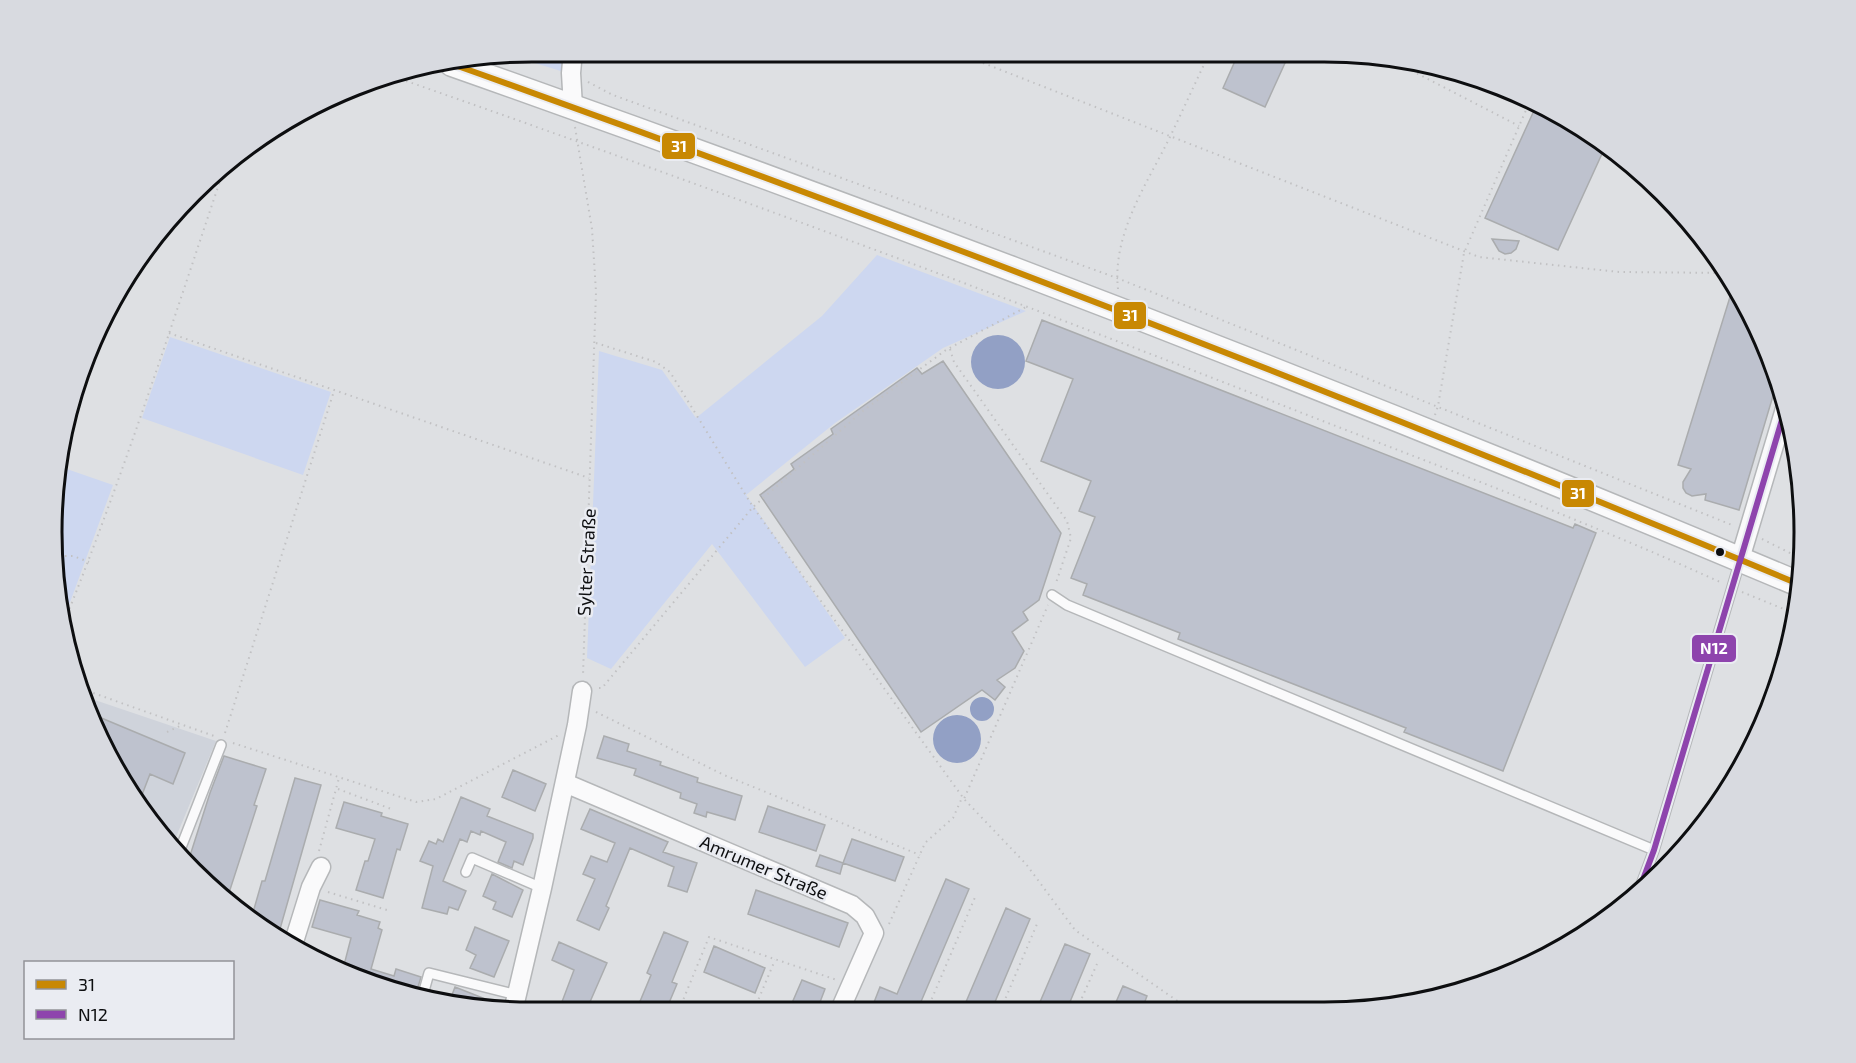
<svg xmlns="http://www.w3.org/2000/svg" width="1856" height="1063" viewBox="0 0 1856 1063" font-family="'Exo 2',sans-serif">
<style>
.built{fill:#cfd3db}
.green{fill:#cdd7f0}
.water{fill:#92a0c5}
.building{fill:#bec2ce;stroke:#aaacae;stroke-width:1.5}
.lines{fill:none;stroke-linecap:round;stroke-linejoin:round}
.service-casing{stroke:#b5b7b9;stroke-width:12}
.minor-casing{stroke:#b5b7b9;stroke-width:21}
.secondary-casing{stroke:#b5b7b9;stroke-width:27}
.path{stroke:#c1c1c3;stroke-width:2;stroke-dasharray:1.5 4.5;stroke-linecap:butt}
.service{stroke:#fafafb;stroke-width:9}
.minor{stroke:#fafafb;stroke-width:18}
.secondary{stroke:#fafafb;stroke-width:24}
.bus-1-casing{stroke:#eaecf2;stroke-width:10}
.bus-2-casing{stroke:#eaecf2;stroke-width:10}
.bus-1{stroke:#c88803;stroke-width:6}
.bus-2{stroke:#8e44ad;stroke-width:6}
.bus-dot{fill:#0d0e10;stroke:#eaecf2;stroke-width:2}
.labels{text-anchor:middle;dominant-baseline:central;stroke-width:5;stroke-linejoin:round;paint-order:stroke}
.street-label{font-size:18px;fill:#0d0e10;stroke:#eaecf2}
.rim{fill:none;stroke:#0d0e10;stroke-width:3}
.line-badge{stroke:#eaecf2;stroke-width:2}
.badge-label{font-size:16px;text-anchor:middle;font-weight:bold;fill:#fff}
</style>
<rect width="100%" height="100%" fill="#dee0e3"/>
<path class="built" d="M83 696 216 741 171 849 87 715Z"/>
<path class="green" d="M532 51H566L564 72 509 55Z
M877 255 1026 311 943 348 835 423 746 495 845 638 805 667 712 544 611 669 587 658 599 351 662 370 696 418 822 316Z
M170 337 331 392 303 475 142 418Z
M61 467 113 485 65 616 52 563Z"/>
<path class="water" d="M971 362a27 27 0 1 1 54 0a27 27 0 1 1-54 0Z
M970 709a12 12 0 1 1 24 0a12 12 0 1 1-24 0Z
M933 739a24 24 0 1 1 48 0a24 24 0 1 1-48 0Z"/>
<path class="building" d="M1239 52H1290L1265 107 1223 88Z
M1537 104 1565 116 1606 145 1558 250 1485 218Z
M1492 239 1519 241 1516 249 1511 253 1505 254 1499 251Z
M1734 284 1756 319 1778 379 1739 510 1705 500 1706 494 1692 496 1686 493 1683 488V482L1691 469 1678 465Z
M1042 320 1573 528 1575 524 1596 533 1503 771 1404 732 1406 728 1178 639 1180 633 1083 595 1087 584 1071 578 1095 517 1079 511 1091 481 1041 461 1073 379 1026 361Z
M943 361 1061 533 1039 600 1023 612 1028 620 1012 632 1024 651 1015 668 997 680 1005 687 995 700 982 690 921 732 760 495 794 469 791 464 833 434 831 429 917 368 922 374Z
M87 712 185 753 173 784 150 774 140 800Z
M604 736 629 744 627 751 661 762 660 765 698 778 697 782 742 796 735 820 707 812 706 817 694 813 697 804 680 798 681 793 634 775 636 769 597 758Z
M224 756 266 769 254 805 257 806 228 896 188 862 210 793Z
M513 770 546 784 535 811 502 797Z
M295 778 321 785 278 936 252 916 262 881H265Z
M461 797 490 809 487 816 533 834V838L523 865 514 861 512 868 498 862 506 842 481 831 480 835 471 831 467 842 460 839 443 881 466 891 458 910 449 907 447 914 422 908 433 866 420 861 429 841 436 844 438 839 443 842Z
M344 802 382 813 381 816 408 824 400 850 397 849 383 898 356 890 365 861H368L375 839 336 828Z
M768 806 825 825 816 851 759 832Z
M590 809 668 842 663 852 697 863 687 892 668 886 674 867 630 848 606 906 609 908 599 930 577 920 595 879 583 874 591 856 607 862 615 843 581 829Z
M852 839 904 857 895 881 843 863Z
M820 855 843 863 840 874 816 866Z
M492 874 523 890 512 917 493 909 496 902 483 896Z
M946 879 969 889 920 1004 918 1002 915 1010H871L880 987 897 994Z
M756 890 848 923 839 947 748 914Z
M320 900 359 911 357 915 380 922 378 928 382 930 371 969 394 976 396 969 421 977 415 997 407 996 343 969 351 938 312 927Z
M1006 908 1030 919 992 1009H963Z
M475 927 509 941 494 977 470 968 476 955 466 950Z
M664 932 688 942 672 982 677 984 666 1010 636 1011 651 975 647 973Z
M559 942 607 963 586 1011H569L560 1007 574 970 552 960Z
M1065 944 1090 954 1067 1009H1037Z
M714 946 765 968 755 993 704 972Z
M802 980 825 989 817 1010H789Z
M1123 986 1147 996 1142 1009H1113Z
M455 987 503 1006 502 1011 449 1003Z"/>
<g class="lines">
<defs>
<path id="service" d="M1052 595 1067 605 1654 850
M178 855 221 745
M466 872 472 858 542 888
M1638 893 1654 850 1740 561
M422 998 429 973 517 995"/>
<path id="minor" d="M573 51 571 73 573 107
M1740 559 1787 402
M565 783 852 905 865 916 874 933 840 1010
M292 948 311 887 321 867
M513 1011 542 888 577 725 582 691"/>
<path id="secondary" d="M452 64C907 224 1357 398 1801 585"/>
</defs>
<use href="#service" class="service-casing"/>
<use href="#minor" class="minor-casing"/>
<use href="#secondary" class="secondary-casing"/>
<path class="path" d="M955 52 1479 257 1619 272 1727 273
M1385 57 1519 126
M421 69 436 74
M389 75C684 178 978 286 1269 400 1419 459 1573 515 1720 582
M588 82 613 95 1117 278 1732 525
M575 127 592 229 596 292 583 675
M1118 289C1112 235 1146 185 1169 139 1183 110 1196 81 1210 52
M169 333 589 478
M596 343 656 362 670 372 753 507 964 799 1026 864 1075 930 1189 1009
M950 349 954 362 1067 521 1071 538 1056 583
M1435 415 1438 406 1464 253 1530 101
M1762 539 1802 559
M53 556H73L89 562
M1742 592 1796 614
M65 620C125 471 174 318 225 166
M599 688H602L753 507 864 410 946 350 1026 307
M82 689 214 736
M596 712 724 775 920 855
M167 732 182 725
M225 733 334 391
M233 743 416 802 436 799 559 735
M338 789 394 810
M319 851 339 778
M1665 854 1674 858
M328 892 387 910
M889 924 925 843 953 818 961 800 964 799 1048 605
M1001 1009 1037 924
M1077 1009 1097 964
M1150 1009 1153 1003
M679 1010 709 937 837 980
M754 1010 775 960
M927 1010 976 895"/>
<use href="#service" class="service"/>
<use href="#minor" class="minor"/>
<use href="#secondary" class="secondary"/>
<defs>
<path id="bus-1" d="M452 64C907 226 1356 399 1801 585"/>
<path id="bus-2" d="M1638 893 1654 850 1787 403"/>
</defs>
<use href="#bus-1" class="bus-1-casing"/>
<use href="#bus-2" class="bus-2-casing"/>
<use href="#bus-1" class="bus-1"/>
<use href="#bus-2" class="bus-2"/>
</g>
<circle class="bus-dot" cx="1720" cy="552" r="5"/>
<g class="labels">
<g class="street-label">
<text transform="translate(586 562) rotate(-87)">Sylter Straße</text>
<text transform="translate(764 867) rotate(23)">Amrumer Straße</text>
</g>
</g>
<path d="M0 0H1856V1063H0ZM532 62H1324A470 470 0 0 1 1794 532V532A470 470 0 0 1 1324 1002H532A470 470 0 0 1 62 532V532A470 470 0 0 1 532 62Z" fill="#d8dae0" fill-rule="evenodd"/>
<path class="rim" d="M532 62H1324A470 470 0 0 1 1794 532V532A470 470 0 0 1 1324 1002H532A470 470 0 0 1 62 532V532A470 470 0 0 1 532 62Z"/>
<g class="line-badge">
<rect x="661" y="132" width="35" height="28" rx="6" fill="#c88803"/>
<rect x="1113" y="301" width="34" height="29" rx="6" fill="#c88803"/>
<rect x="1561" y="479" width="34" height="29" rx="6" fill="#c88803"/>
<rect x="1691" y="634" width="46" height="29" rx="6" fill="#8e44ad"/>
</g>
<g class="badge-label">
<text x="679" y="152">31</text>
<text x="1130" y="321">31</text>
<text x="1578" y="499">31</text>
<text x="1714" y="654">N12</text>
</g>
<rect x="24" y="961" width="210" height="78" fill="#eaecf2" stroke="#929398" stroke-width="1.5"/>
<rect x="36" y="980" width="30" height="9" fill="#c88803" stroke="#929398" stroke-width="1.5"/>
<text x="78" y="991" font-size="18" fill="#0d0e10">31</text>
<rect x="36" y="1010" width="30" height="9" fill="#8e44ad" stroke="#929398" stroke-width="1.5"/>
<text x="78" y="1021" font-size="18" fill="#0d0e10">N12</text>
</svg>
